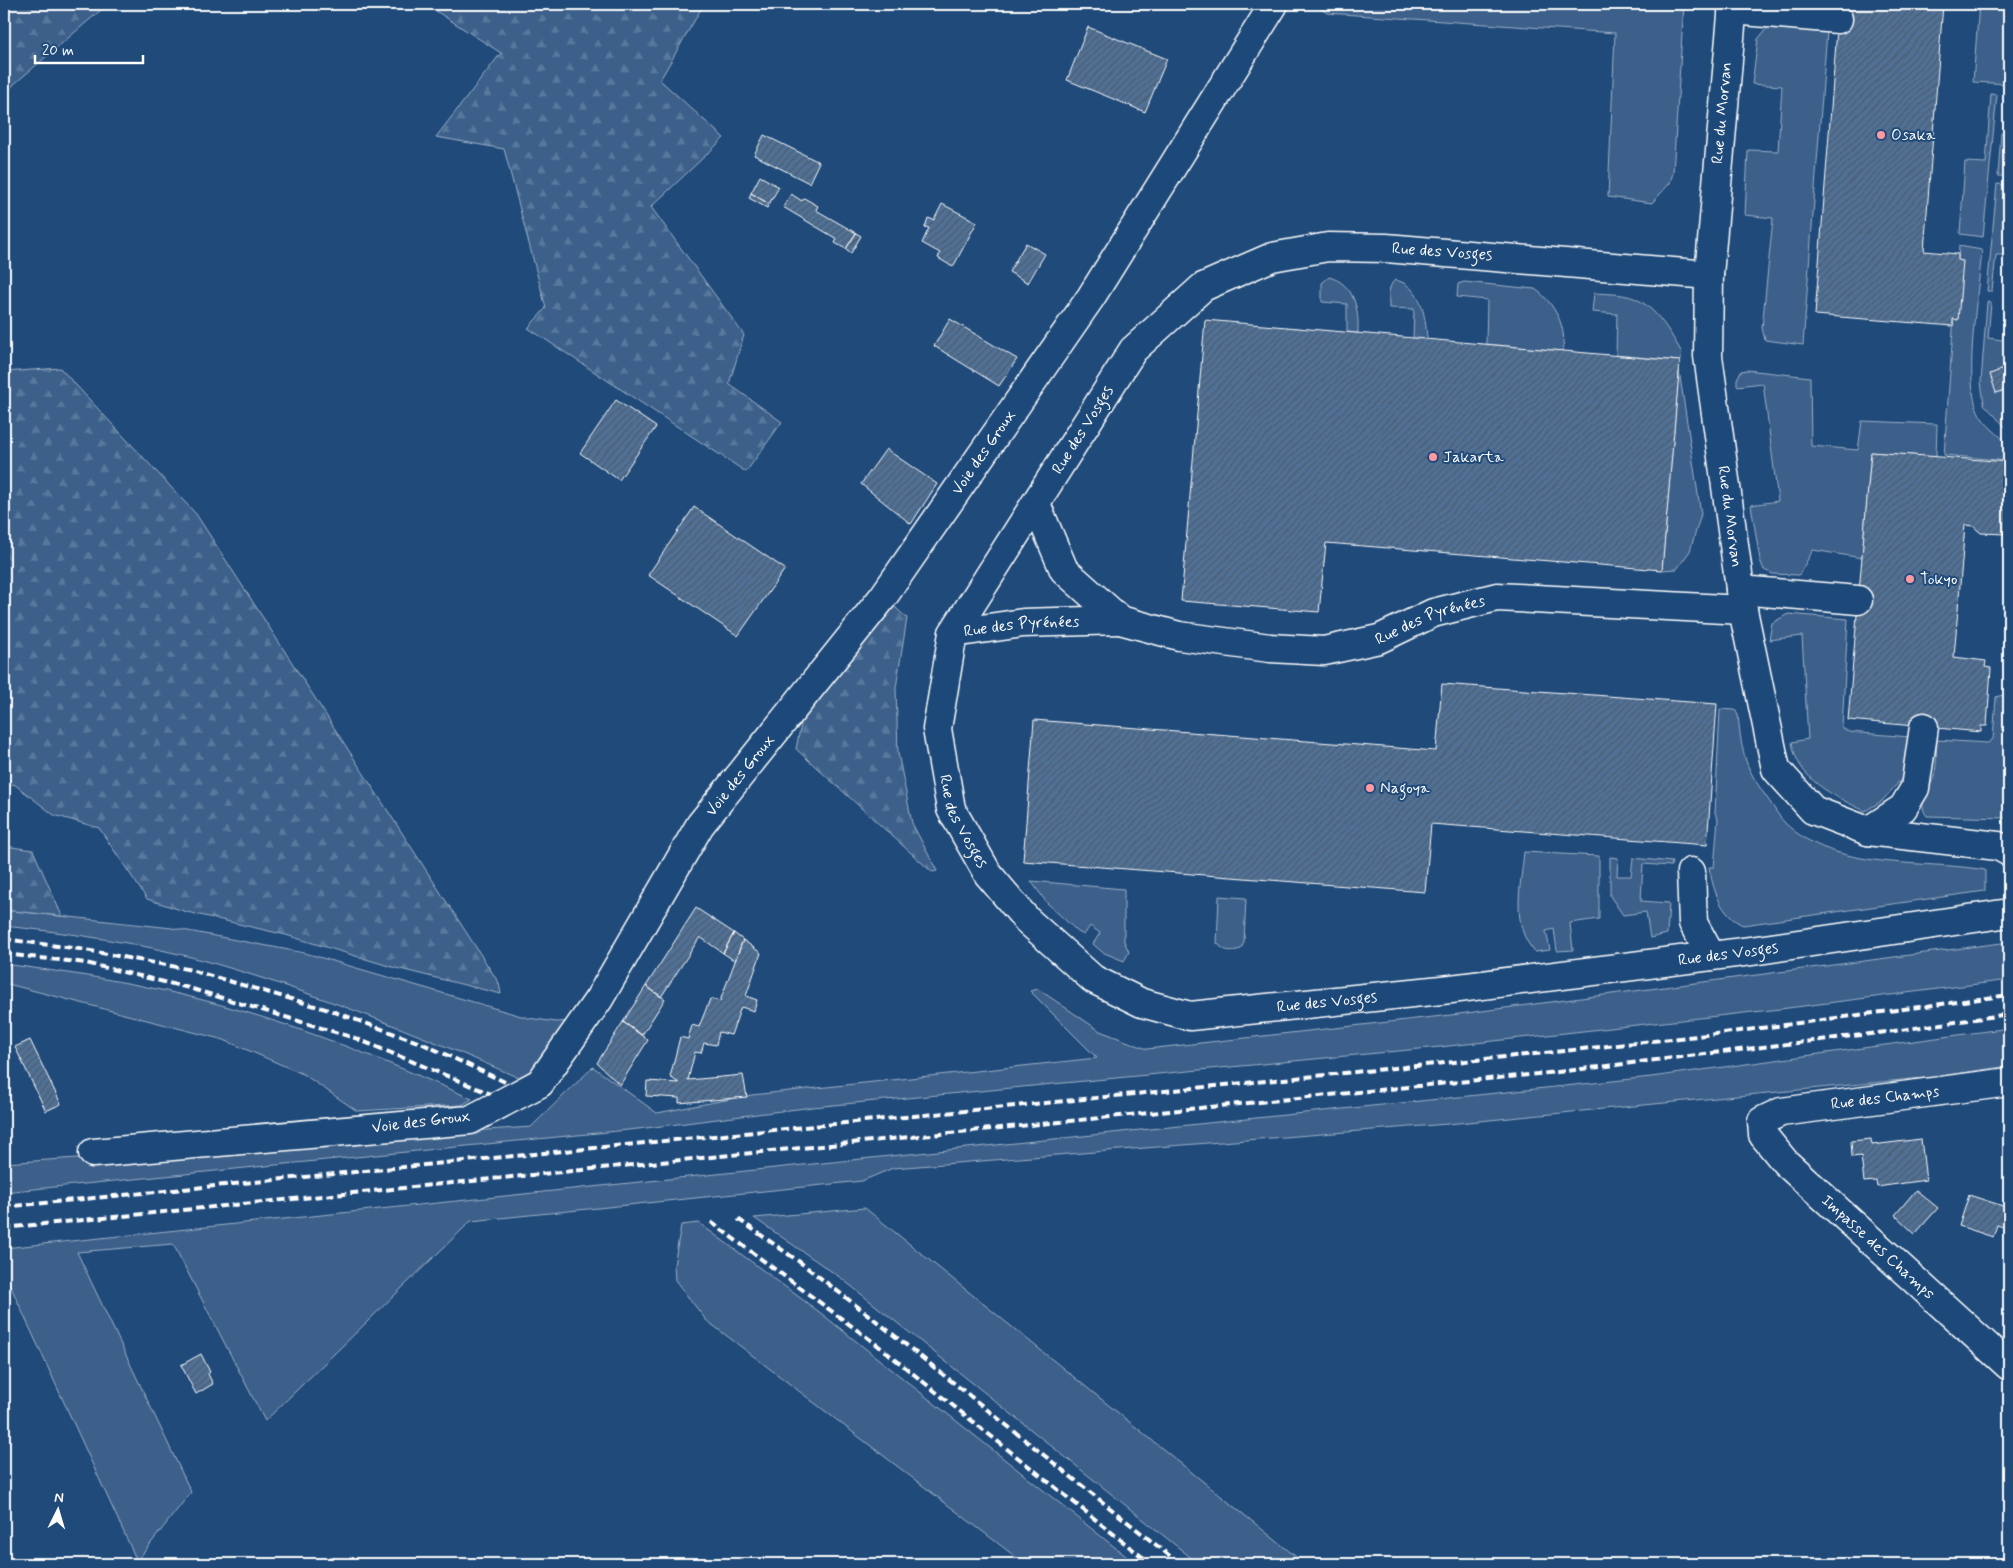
<svg xmlns="http://www.w3.org/2000/svg" width="2013" height="1568" viewBox="0 0 2013 1568" font-family="Mynerve,sans-serif">
<style>
.green{fill:#3c618b;stroke:#9eb0c5}
.forest{fill:url(#forest-firs);stroke:#9eb0c5}
.building{fill:url(#building-hatch);stroke:#fff}
.lines{fill:none;stroke-linecap:round;stroke-linejoin:round}
.minor-casing{stroke:#fff;stroke-width:31}
.minor{stroke:#1f4a7a;stroke-width:28}
.rail{stroke:#fff;stroke-width:4;stroke-dasharray:8 4;stroke-linecap:butt}
.poi-dot{fill:#ff9aa2;stroke:#1f4a7a;stroke-width:2}
.labels{text-anchor:middle;dominant-baseline:central;stroke-width:4;stroke-linejoin:round;paint-order:stroke}
.street-label{font-size:16px;fill:#fff;stroke:#1f4a7a}
.poi-label{font-size:16px;fill:#fff;stroke:#1f4a7a;text-anchor:start}
</style>
<defs>
<pattern id="forest-firs" width="22" height="20" patternUnits="userSpaceOnUse" patternTransform="scale(1.25)"><rect width="22" height="20" fill="#3c618b"/><path d="M5 1l3.5 6h-7zM16 11l3.5 6h-7z" fill="#59799c"/></pattern>
<pattern id="building-hatch" width="6" height="6" patternUnits="userSpaceOnUse" patternTransform="scale(1.25)"><rect width="6" height="6" fill="#507197"/><path d="M-1 1l2-2M0 6l6-6M5 7l2-2" fill="none" stroke="#4e5b6a"/></pattern>
</defs>
<rect width="100%" height="100%" fill="#1f4a7a"/>
<filter id="ink" filterUnits="userSpaceOnUse"><feTurbulence type="fractalNoise" baseFrequency=".02" numOctaves="2"/><feDisplacementMap in="SourceGraphic" scale="10" xChannelSelector="R" yChannelSelector="G"/><feConvolveMatrix kernelMatrix="1 2 1 2 8 2 1 2 1" color-interpolation-filters="sRGB"/></filter>
<g filter="url(#ink)">
<path class="green" d="M1313 4H1684L1673 173 1670 183 1652 203 1608 197 1615 33 1327 13Z
M1979 4H2009V84L1973 82Z
M1768 27 1827 31 1803 345 1765 340 1762 328 1773 218 1745 215 1748 150 1778 151 1782 86 1752 84 1758 39Z
M1991 94 1997 95 1983 237 1960 234 1965 162 1986 163Z
M2001 133 2009 134V176H1998Z
M1997 184 2009 185V255H1996L1992 291H1987Z
M1959 246 1982 250C1979 289 1963 379 1978 411 1984 425 1999 434 2009 445V461L1944 455Z
M1329 277C1355 284 1359 310 1358 333L1347 332V304L1322 302V283Z
M1395 280C1421 285 1426 317 1427 339L1413 338 1414 309 1389 308C1389 297 1387 287 1395 280Z
M1464 282 1535 289C1553 301 1569 329 1562 351L1486 344 1487 300 1457 297 1458 284Z
M1594 293C1608 294 1627 293 1640 301 1658 311 1672 335 1682 353L1680 361 1616 355 1617 314 1592 312Z
M1987 302 1991 303 1988 338 2009 341V431L1984 404 1981 382Z
M1679 370 1701 514 1690 551 1677 569 1662 570Z
M1747 370 1810 377 1811 446 1858 450 1862 421 1937 424 1936 457 1871 452 1862 558 1813 550 1799 575 1773 574 1764 570 1760 560 1751 505 1778 501 1763 383 1737 386V379L1741 371Z
M1788 614 1848 619 1842 728 1849 732 1910 737 1905 775 1882 801 1865 811C1834 796 1797 780 1792 742L1808 739 1802 636 1769 640 1772 623Z
M2009 693 2008 818 1927 816C1915 802 1933 787 1935 772 1937 762 1936 751 1937 740L1988 743 1993 739 1996 697Z
M1720 709 1735 710 1738 715C1742 756 1745 768 1770 802 1775 809 1779 817 1785 823 1835 872 1922 859 1985 870V891L1743 925C1721 916 1713 889 1709 867H1714L1718 819 1715 813Z
M1524 852 1599 856V919L1570 923 1573 950 1557 951 1554 929 1546 931 1550 950 1535 952C1510 926 1521 885 1524 852Z
M1610 857 1618 858 1617 876H1631L1633 858 1672 862 1671 866 1643 864 1641 901 1669 903 1667 934 1650 938 1646 912 1623 915 1610 896Z
M1031 881 1124 889V941L1129 952 1124 961 1102 952 1093 944 1100 933 1090 926 1084 935 1078 932 1047 903Z
M1219 896 1246 898 1244 942 1241 949C1230 952 1225 952 1217 943Z
M4 910 172 928 305 953 528 1018 556 1022 578 1021 567 1046 519 1078C417 1033 313 992 206 961 141 943 71 933 4 926Z
M2009 942V980L1780 1009 1440 1047 813 1107 638 1129 4 1192V1163L531 1127 593 1067 657 1113 752 1095 1097 1058 1030 991 1038 989 1100 1031 1147 1049 1451 1015Z
M4 964C65 972 126 981 187 996 285 1020 381 1058 472 1099L462 1105 357 1111 303 1074 224 1040 4 983Z
M2009 1028V1066L1933 1077 1448 1124 893 1168 862 1181 471 1221 265 1421 173 1244 77 1252 191 1492 137 1561 4 1272V1248L1651 1077Z
M865 1208 1305 1564H1199L841 1278 754 1218Z
M699 1223 822 1314 1136 1564H1025L706 1320 675 1280 674 1265 681 1225Z"/>
<path class="forest" d="M4 4H108L13 85 4 99Z
M425 4H704L660 80 724 138 651 207 744 335 729 384 782 422 746 472 528 328 546 308 504 149 436 137 501 53Z
M60 368 196 514 499 983 501 994 392 967 286 935 187 912 147 899 99 828 54 815 14 784 4 789V372Z
M886 599 907 618 896 688 898 753 912 823 937 871 932 872 796 749 807 694Z
M4 846 33 850 62 916 4 910Z"/>
<path class="building" d="M1839 4H1943L1924 251 1958 254V260L1963 261 1958 320 1953 319V326L1815 315Z
M1088 27 1167 59 1145 112 1067 80Z
M764 135 819 162 809 183 754 155Z
M760 176 779 187 769 204 751 193Z
M751 193 769 204 767 208 749 198Z
M791 194 802 201 804 198 818 206 816 210 856 233 846 249 835 243 837 239 783 207Z
M942 204 977 222 953 267 938 258 940 253 922 243 929 228 925 227 928 218 934 220Z
M856 233 861 236 851 253 846 249Z
M1026 243 1045 254 1028 283 1009 272Z
M950 319 1017 359 999 386 934 346Z
M1205 320 1680 361 1662 570 1326 543 1319 612 1181 601Z
M2009 367V389L1996 393 1990 374Z
M616 400 656 427 619 480 580 453Z
M886 449 937 484 911 524 861 484Z
M1871 452 2009 462V530L2006 529 2005 534 1981 533 1973 526 1965 525 1954 657 1986 661 1985 667 1991 668 1987 726H1981V732L1848 720Z
M694 507 785 569 738 636 648 575Z
M1442 684 1717 704 1707 845 1431 824 1425 892 1023 861 1034 720 1436 751Z
M696 908 734 933 723 953 700 937 661 997 646 986Z
M734 933 743 940 735 961 723 953Z
M743 940 761 953 746 996 757 1000 754 1011 741 1007 731 1035 719 1032 716 1045 704 1043 701 1053 695 1052 688 1080 743 1075 747 1097 679 1103V1098L646 1096 647 1081 679 1083 670 1077 680 1037 688 1039 692 1025 699 1027 710 999 720 1001Z
M646 986 665 999 642 1035 623 1022Z
M623 1022 648 1040 620 1085 597 1063Z
M30 1040 61 1104 46 1111 15 1047Z
M1871 1139 1872 1145 1921 1139 1926 1180 1877 1187 1876 1181 1864 1182 1861 1156 1852 1157 1851 1141Z
M1916 1190 1938 1208 1915 1234 1895 1215Z
M1969 1195 2009 1208V1229L1997 1225 1993 1237 1959 1226Z
M201 1354 210 1372 208 1374 213 1384 196 1394 181 1365Z"/>
<g class="lines">
<defs>
<g id="minor">
<path id="s1" d="M1733 4 1709 275 1708 356 1743 610 1776 769 1813 810 1868 831 1998 846 2009 852"/>
<path d="M1732 10 1838 19"/>
<path id="s2" d="M1709 275 1386 248 1328 247 1272 257 1203 287 1133 350 953 633 937 729 951 809 988 874 1027 920 1093 979 1142 1003 1190 1016 1451 989 1751 951 2009 913"/>
<path id="s3" d="M1036 504 1064 570 1120 620 1179 636 1270 648 1324 651 1379 639 1433 613 1497 597 1743 610"/>
<path d="M1740 590 1858 600"/>
<path id="s4" d="M953 633 1023 623 1120 620"/>
<path d="M1868 831 1903 808 1915 788 1924 727"/>
<path d="M1691 872 1693 923 1711 956"/>
<path id="s5" d="M2009 1082 1781 1112 1762 1121 1763 1135 1785 1162 2009 1366"/>
<path id="s6" d="M93 1153 470 1120 540 1083 599 999 700 825 883 597 1091 297 1274 4"/>
</g>
</defs>
<use href="#minor" class="minor-casing"/>
<use href="#minor" class="minor"/>
<path class="rail" d="M4 939 80 949 187 969 329 1010 423 1044 505 1082
M4 954 86 963 189 988 355 1038 491 1094
M4 1207 1555 1052 1724 1033 2009 995
M738 1219 801 1263 875 1320 1180 1564
M711 1222 876 1344 1151 1564
M4 1228 1558 1072 1894 1031 2009 1014"/>
</g>
</g>
<g class="poi-dot">
<circle cx="1881" cy="135" r="5"/>
<circle cx="1433" cy="457" r="5"/>
<circle cx="1910" cy="579" r="5"/>
<circle cx="1370" cy="788" r="5"/>
</g>
<g class="labels">
<g class="street-label">
<text transform="translate(1722 113) rotate(-85)">Rue du Morvan</text>
<text transform="translate(1442 252) rotate(4)">Rue des Vosges</text>
<text transform="translate(1083 430) rotate(-58)">Rue des Vosges</text>
<text stroke="none"><textPath href="#s6" startOffset="1230">Voie des Groux</textPath></text>
<text stroke="none"><textPath href="#s1" startOffset="515">Rue du Morvan</textPath></text>
<text stroke="none"><textPath href="#s3" startOffset="465">Rue des Pyrénées</textPath></text>
<text stroke="none"><textPath href="#s4" startOffset="69">Rue des Pyrénées</textPath></text>
<text stroke="none"><textPath href="#s6" startOffset="825">Voie des Groux</textPath></text>
<text stroke="none"><textPath href="#s2" startOffset="1138">Rue des Vosges</textPath></text>
<text stroke="none"><textPath href="#s2" startOffset="1992">Rue des Vosges</textPath></text>
<text stroke="none"><textPath href="#s2" startOffset="1588">Rue des Vosges</textPath></text>
<text transform="translate(1885 1098) rotate(-7)">Rue des Champs</text>
<text transform="translate(421 1122) rotate(-7)">Voie des Groux</text>
<text stroke="none"><textPath href="#s5" startOffset="426">Impasse des Champs</textPath></text>
</g>
<g class="poi-label">
<text x="1891" y="135">Osaka</text>
<text x="1443" y="457">Jakarta</text>
<text x="1920" y="579">Tokyo</text>
<text x="1380" y="788">Nagoya</text>
</g>
</g>
<rect width="2013" height="1568" fill="none" stroke="#1f4a7a" stroke-width="20"/>
<rect x="10" y="10" width="1993" height="1548" fill="none" stroke="#fff" stroke-width="2" filter="url(#ink)"/>
<g transform="translate(58 1510) rotate(5)" stroke="#1f4a7a" stroke-width="4" paint-order="stroke">
<path d="M0-4L9 19L0 12L-9 19Z" fill="#ffffff"/>
<text y="-8" font-size="14" font-weight="bold" text-anchor="middle" fill="#ffffff">N</text>
</g>
<path d="M35 55v8h108v-8" fill="none" stroke="#ffffff" stroke-width="2.5"/>
<text x="42" y="55" font-size="15" fill="#ffffff" stroke="#1f4a7a" stroke-width="4" paint-order="stroke">20 m</text>
</svg>
